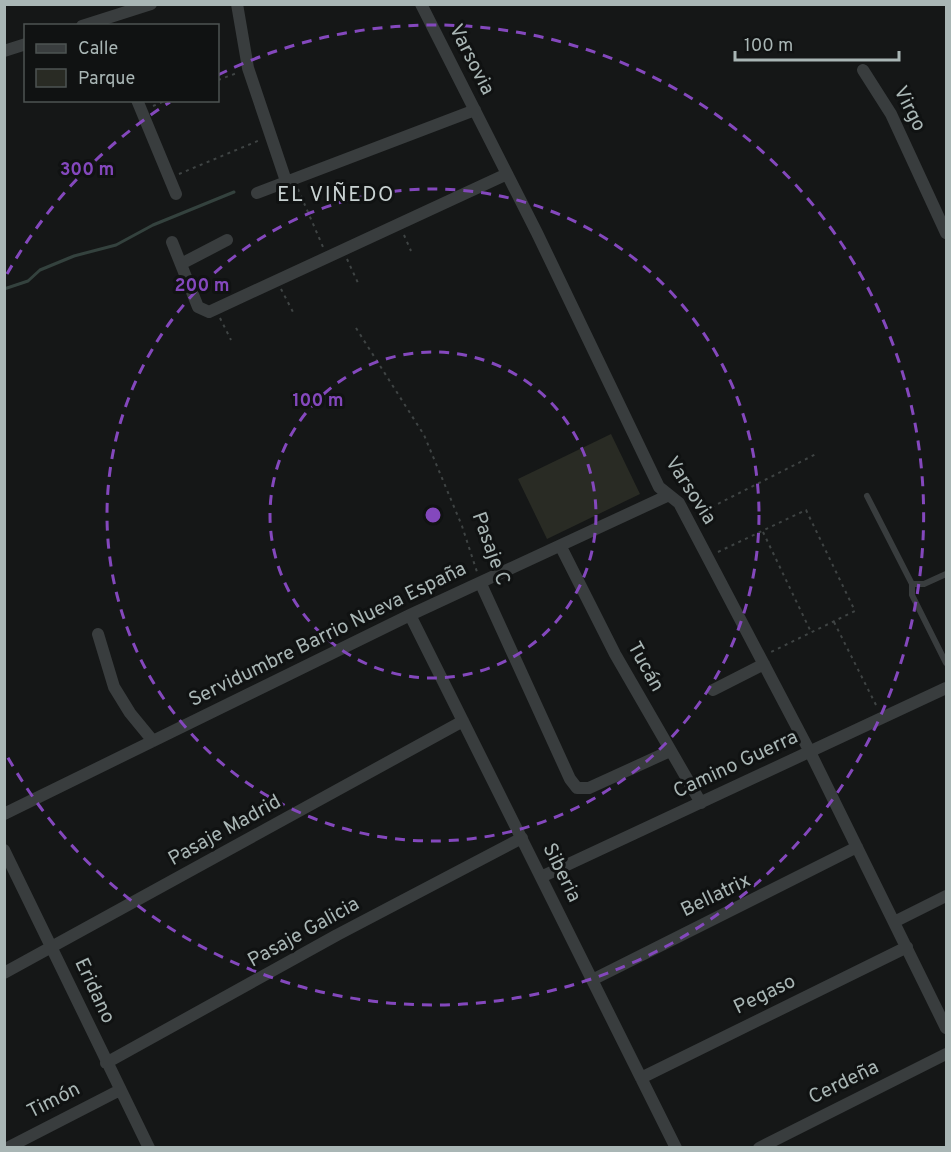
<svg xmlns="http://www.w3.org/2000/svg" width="951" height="1152" viewBox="0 0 951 1152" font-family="Overpass,sans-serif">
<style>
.green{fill:#292b24}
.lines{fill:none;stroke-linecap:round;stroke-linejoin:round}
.stream{stroke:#34423e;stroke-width:3}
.path{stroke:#3f4444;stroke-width:2;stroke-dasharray:3 4.5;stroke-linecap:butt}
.service{stroke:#393d3e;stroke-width:6}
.minor{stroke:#393d3e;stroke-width:12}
.ring{fill:none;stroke:#8448bd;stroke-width:3;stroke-dasharray:10 8}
.labels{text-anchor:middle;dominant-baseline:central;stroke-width:6;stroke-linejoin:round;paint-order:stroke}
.street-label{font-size:20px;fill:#a9b6b5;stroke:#101212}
.neighbourhood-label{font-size:21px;letter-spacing:1.5px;fill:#c9d2d2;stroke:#101212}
.centre{fill:#8448bd;stroke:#101212;stroke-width:3}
.ring-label{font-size:18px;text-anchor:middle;font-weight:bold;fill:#8448bd;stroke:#101212;stroke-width:6;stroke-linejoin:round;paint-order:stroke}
</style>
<rect width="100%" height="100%" fill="#151717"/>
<path class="green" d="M611 434 640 494 547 539 518 479Z"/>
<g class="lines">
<path class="stream" d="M4 289 28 281 40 270 74 256 116 245 153 225 234 192"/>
<path class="path" d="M218 80 237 73
M153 106 167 100
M179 174 260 140
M298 189 323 247
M404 235 411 251
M347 259 358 283
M281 289 293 312
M220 318 231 340
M356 328 424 435 462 526 477 572
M698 514 818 453
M763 532 811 632
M718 552 806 510 855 611 771 652
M834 622 877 707"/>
<path class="service" d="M867 496 912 584V595L946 663
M912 584H924L946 574"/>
<path class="minor" d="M237 4 248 68 286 181
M421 4 537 233 659 487 679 503 689 522 810 752 946 1028
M82 26 151 4
M4 51 26 44
M863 70 891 114 946 233
M137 100 176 194
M257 193 475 110
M172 242 198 307 209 312 507 174
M181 264 227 240
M561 547 615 654 701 803
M481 584 570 779 577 788H589L670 751
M410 615 676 1148
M98 634 114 687 130 713 153 741
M713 690 764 664
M4 814 410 615 669 495
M4 850 149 1148
M541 877 946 688
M894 922 946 896
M4 973 463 721
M592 980 857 847
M106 1063 337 935 522 838
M641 1078 907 947
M7 1148 120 1090
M759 1148 946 1054"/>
</g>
<g class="ring">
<circle cx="433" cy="515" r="163"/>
<circle cx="433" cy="515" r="326"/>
<path d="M7 274A490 490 0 0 1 170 102M218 75A490 490 0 1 1 7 756"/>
</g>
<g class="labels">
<g class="street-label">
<text transform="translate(471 60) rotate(63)">Varsovia</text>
<text transform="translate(909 109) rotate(63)">Virgo</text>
<text transform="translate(690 491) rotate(57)">Varsovia</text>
<text transform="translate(490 549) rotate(70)">Pasaje C</text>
<text transform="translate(328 635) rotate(-26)">Servidumbre Barrio Nueva España</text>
<text transform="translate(645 667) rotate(61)">Tucán</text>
<text transform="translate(736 765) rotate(-25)">Camino Guerra</text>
<text transform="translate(225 831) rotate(-29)">Pasaje Madrid</text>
<text transform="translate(561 873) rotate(64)">Siberia</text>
<text transform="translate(716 896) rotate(-26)">Bellatrix</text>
<text transform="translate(304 933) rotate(-29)">Pasaje Galicia</text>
<text transform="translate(94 991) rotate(65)">Eridano</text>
<text transform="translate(765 995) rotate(-26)">Pegaso</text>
<text transform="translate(844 1083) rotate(-26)">Cerdeña</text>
<text transform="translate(54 1101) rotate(-27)">Timón</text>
</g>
<g class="neighbourhood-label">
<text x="336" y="195">EL VIÑEDO</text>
</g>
</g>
<circle cx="433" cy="515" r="9" class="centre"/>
<g class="ring-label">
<text x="87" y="175">300 m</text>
<text x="202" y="291">200 m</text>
<text x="318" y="406">100 m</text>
</g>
<rect width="951" height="1152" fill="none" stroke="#a9b6b5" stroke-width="12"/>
<rect x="24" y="24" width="195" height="78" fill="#101212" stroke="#4d5453" stroke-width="1.5"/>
<rect x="36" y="44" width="30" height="9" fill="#393d3e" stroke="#4d5453" stroke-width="1.5"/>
<text x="78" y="54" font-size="18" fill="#a9b6b5">Calle</text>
<rect x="36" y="69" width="30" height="18" fill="#292b24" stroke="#4d5453" stroke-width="1.5"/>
<text x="78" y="84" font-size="18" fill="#a9b6b5">Parque</text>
<path d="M735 51v9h164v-9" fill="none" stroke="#a9b6b5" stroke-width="3"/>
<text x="744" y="51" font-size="18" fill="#a9b6b5" stroke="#101212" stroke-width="4.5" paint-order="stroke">100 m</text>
</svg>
